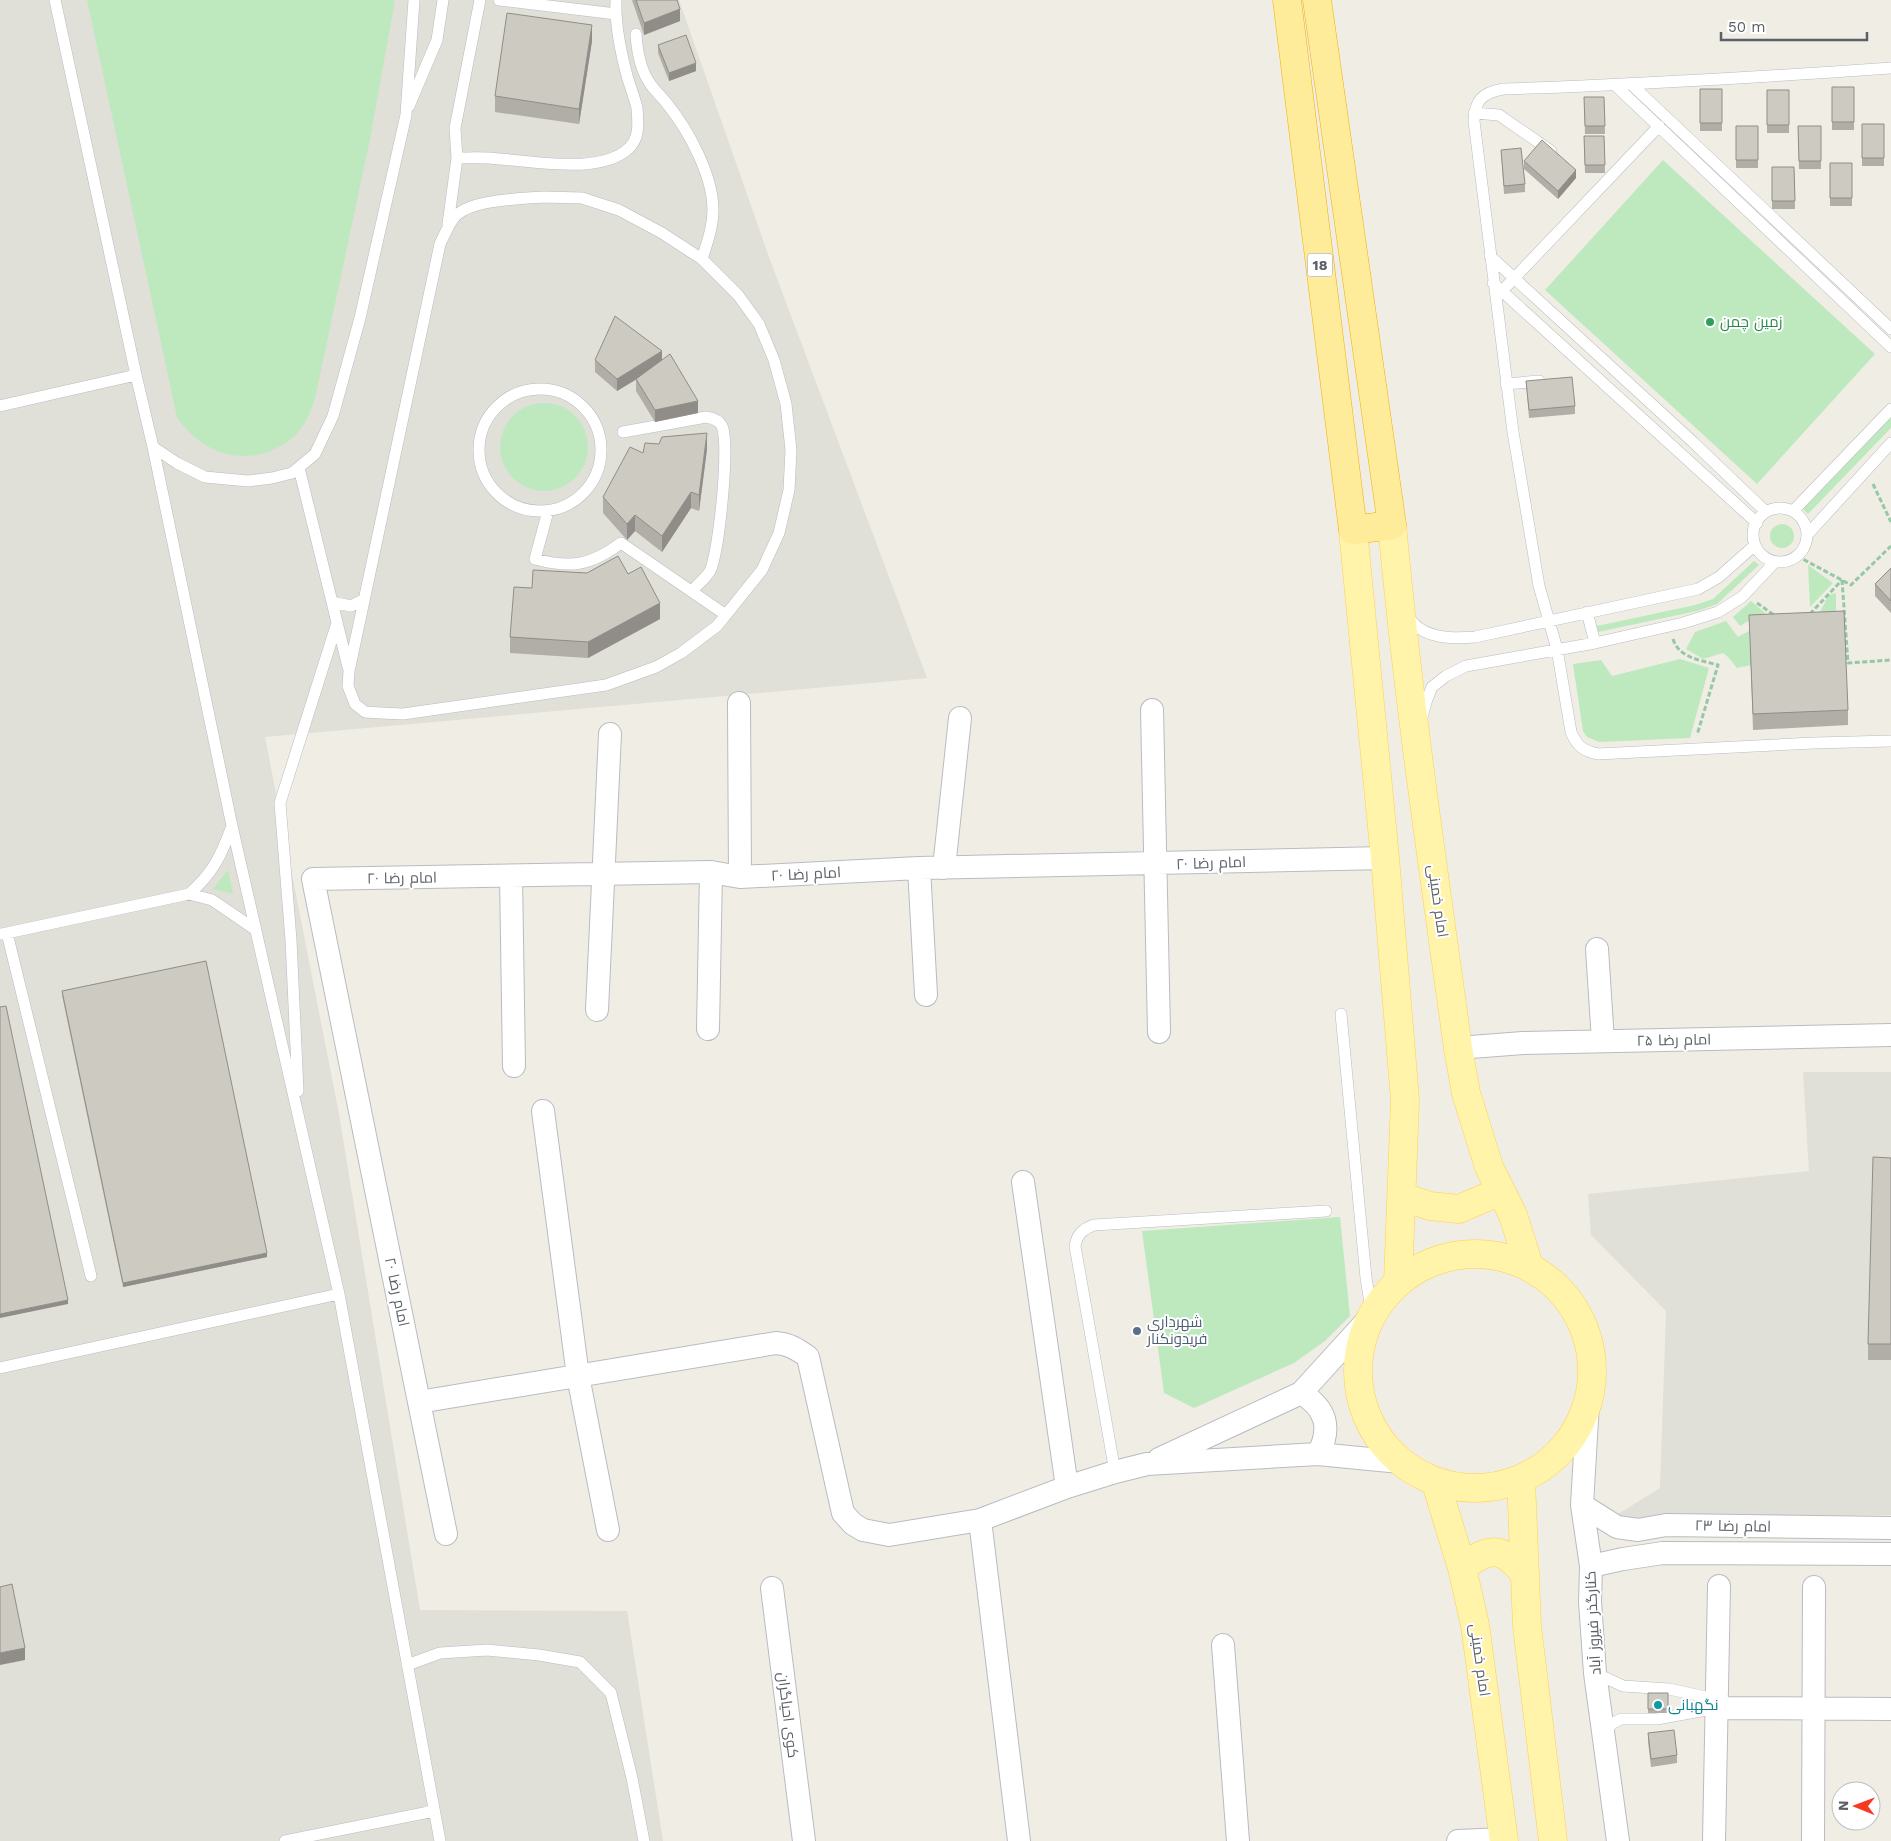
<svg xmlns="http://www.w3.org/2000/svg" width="1891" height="1841" viewBox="0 0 1891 1841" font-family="'Work Sans',Cairo,sans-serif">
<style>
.industrial{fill:#e0dfd8}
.green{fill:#bee9bf}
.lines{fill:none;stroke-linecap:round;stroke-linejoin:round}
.service-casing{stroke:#b8bcc1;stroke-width:12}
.minor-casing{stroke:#b8bcc1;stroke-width:24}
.primary-casing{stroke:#fdd14f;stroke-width:29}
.trunk-casing{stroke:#f3ae00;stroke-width:29}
.path{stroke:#95c8a5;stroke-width:3;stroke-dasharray:5 2.5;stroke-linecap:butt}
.service{stroke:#fff;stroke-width:11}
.minor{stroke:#fff;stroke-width:22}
.primary{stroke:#fff4a9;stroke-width:28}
.trunk{stroke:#ffec9a;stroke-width:28}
.wall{fill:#b0aea7}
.shaded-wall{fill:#908d88}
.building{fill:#cdcac2;stroke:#908d88}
.leisure-dot{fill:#2e9e5b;stroke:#fff;stroke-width:2}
.service-dot{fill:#5c6f8a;stroke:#fff;stroke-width:2}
.culture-dot{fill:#0f9aa8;stroke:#fff;stroke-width:2}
.labels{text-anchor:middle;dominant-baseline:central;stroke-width:4;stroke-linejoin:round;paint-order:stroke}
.shield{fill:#fff;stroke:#8c9094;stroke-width:1}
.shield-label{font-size:14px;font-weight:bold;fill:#5b6066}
.leisure-label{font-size:15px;fill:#27864d;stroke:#fff;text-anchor:start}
.street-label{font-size:15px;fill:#5b6066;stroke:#fff}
.service-label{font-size:15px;fill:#4e5e75;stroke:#fff;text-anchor:start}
.culture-label{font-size:15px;fill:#0d838f;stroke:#fff;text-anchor:start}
</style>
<rect width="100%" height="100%" fill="#f0ede4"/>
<path class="industrial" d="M0 0H679L769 257 927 678 265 737 339 1114 420 1610 627 1611 663 1841H0Z
M1803 1072H1891V1515L1622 1518 1618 1514 1660 1488 1666 1311 1591 1235 1588 1194 1809 1171Z"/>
<path class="green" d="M87 0H395L370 139 316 394C312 408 308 421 298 432 291 441 281 446 270 451 234 465 197 448 177 417Z
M1663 160 1875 354 1757 484 1545 290Z
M500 447a44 44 0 1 1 88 0a44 44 0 1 1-88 0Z
M1891 417V428L1808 514 1803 509Z
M1770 536a12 12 0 1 1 24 0a12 12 0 1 1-24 0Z
M1754 561 1759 565 1717 604 1697 611 1598 632 1597 626 1695 605 1713 599Z
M1808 565 1833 583 1810 607Z
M1836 593V618L1816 619 1829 595Z
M1751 601 1765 613 1764 620 1748 621 1740 626 1733 617Z
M1726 621 1738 637 1749 631 1751 665 1737 668 1728 657 1723 653 1703 659 1686 649 1695 632Z
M1680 659 1709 668 1690 738 1599 742 1587 737 1583 731 1573 664 1601 660 1612 676Z
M228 870 233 894 213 889Z
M1340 1217 1350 1316 1325 1341 1294 1363 1194 1408 1164 1393 1142 1231Z"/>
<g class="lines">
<defs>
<path id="service" d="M55 0 136 375 153 447 232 826 339 1294 440 1841
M499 0 616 14
M636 34C637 51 640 70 651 85 656 92 663 98 668 105 689 131 713 176 713 210 713 227 707 243 702 259
M1891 68C1762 77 1633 85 1503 89 1482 93 1475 100 1474 121L1513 432 1539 586 1557 649 1571 732C1577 746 1583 751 1598 754L1814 743 1891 741
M1632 85 1891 329
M1616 86 1891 347
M409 106 437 40 443 0
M1474 113 1499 115 1551 151
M457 158C471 158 485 157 499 159 535 161 601 175 629 148 640 138 638 122 637 108 635 99 631 89 628 79 621 54 615 26 616 0
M543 197 582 198 619 210 662 233 702 259 738 295 759 324 774 360 786 404 791 450 789 490 779 533 762 570 717 626 681 653 656 667 606 685 403 714 381 713 365 712 355 704 348 686 349 671 440 244C444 236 448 226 453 219 467 199 520 199 543 197Z
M448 224 457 158 455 128 480 0
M1490 256 1693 442 1766 512
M1493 283 1757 523
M1502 291 1659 126
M1506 384 1539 381
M479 450a61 61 0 1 1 122 0a61 61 0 1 1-122 0Z
M0 406 136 375
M623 432 706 417C713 418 719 420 722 426 730 445 719 552 710 571 706 578 697 585 692 591
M153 447 177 463 205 477 248 481 272 478 292 473 315 454 333 416 360 318 406 115 414 0
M299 468 348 667
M1753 535a27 27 0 1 1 54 0a27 27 0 1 1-54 0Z
M548 511 535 559C572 569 591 565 621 543L726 615
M1793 511 1891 409
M1807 535 1891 443
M332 602 351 606 363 600
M1587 612 1595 643
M1408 616C1421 639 1452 639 1475 637L1698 589 1719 577 1755 545
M1422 717 1426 702 1432 687 1446 676 1466 666 1595 643 1683 623 1718 612 1742 597 1775 562
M189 894C213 873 221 856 232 826
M7 933 91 1276
M2 934 189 894 212 900 256 930
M1341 1014 1366 1278 1372 1315
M298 1091 291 940 280 803 337 623
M0 1368 339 1294
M1115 1472 1075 1246C1077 1234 1083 1229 1094 1225L1326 1211
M407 1665 440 1653 487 1650 539 1655 580 1662 611 1693 632 1778 644 1841
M1595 1673 1623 1686 1669 1689 1706 1697 1716 1707
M1603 1733 1613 1723 1621 1719H1657L1717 1708
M285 1841 434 1811"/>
<path id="minor" d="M739 703 740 877
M1152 710 1159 1032
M1385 858 919 868 740 877 711 872 313 879 419 1402 776 1343C789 1344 797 1349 808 1357L843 1513 853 1524 863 1530 889 1535 980 1520 1067 1487 1115 1472 1147 1464 1318 1454 1400 1462
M919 868 926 995
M944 868 960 718
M511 876 514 1066
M1597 949 1603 1041
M597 1010 610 734
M708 1029 711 872
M1458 1048 1523 1043 1891 1035
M543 1111 578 1376 608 1530
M1023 1182 1067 1487
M1301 1393C1326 1408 1332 1428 1318 1454
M419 1402 446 1534
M1588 1403 1582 1505 1591 1566 1590 1602 1595 1673 1618 1841
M1159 1459 1301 1393 1372 1315
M1582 1505 1617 1527 1638 1530 1666 1525 1891 1528
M980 1520 1019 1841
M1591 1566 1623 1559 1663 1553 1891 1554
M772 1588 804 1841
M1223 1645 1238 1841
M1717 1708 1891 1709
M1458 1841 1504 1839
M1714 1841 1719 1586
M1813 1841 1814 1587"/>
<path id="primary" d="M1392 525C1408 700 1434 874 1458 1048L1466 1093 1489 1167 1513 1215 1529 1266
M1353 530 1385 858 1405 1100 1398 1282
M1403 1197 1430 1206 1459 1209 1501 1191
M1358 1371a117 117 0 1 1 234 0a117 117 0 1 1-234 0Z
M1521 1480 1527 1626 1553 1841
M1436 1483 1462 1568 1475 1625 1504 1841
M1462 1568C1491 1545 1502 1547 1525 1574"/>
<path id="trunk" d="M1287 0 1353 530 1392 525 1317 0"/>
</defs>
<use href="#service" class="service-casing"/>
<use href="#minor" class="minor-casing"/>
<use href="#primary" class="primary-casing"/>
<use href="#trunk" class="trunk-casing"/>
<path class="path" d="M1873 484 1891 522
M1797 556 1851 585 1891 546
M1842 580 1848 663 1891 660
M1757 603 1774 615
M1810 614 1842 580
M1673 639C1679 658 1700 660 1718 665L1697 735"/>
<use href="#service" class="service"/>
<use href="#minor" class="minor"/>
<use href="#primary" class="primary"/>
<use href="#trunk" class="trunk"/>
</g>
<path class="wall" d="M632 0H677L680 21 644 35Z
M592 41 579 124 495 112V96Z
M658 45 696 71 669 81 658 53Z
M1832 87H1854V130H1832Z
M1700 89H1722V131H1700Z
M1767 90H1789V133H1767Z
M1584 97H1604L1605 134H1585Z
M1862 124H1884V166H1862Z
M1736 126H1758V168H1736Z
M1798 126H1821V169H1799Z
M1584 136H1604L1605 173H1585Z
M1501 150 1525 184V192L1504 194Z
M1524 161 1576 178 1558 199 1524 169Z
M1830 163H1852V206H1830Z
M1772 167H1794L1795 209H1772Z
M595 360H662L698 413 655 422 636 391V380L617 391 595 372Z
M1526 381 1575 406V414L1529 418Z
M707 449 699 511 691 508 662 552 635 531 627 540 603 513V497L643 453Z
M1891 568V613L1875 596V584Z
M587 573 628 574 660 619 588 658 510 653V637L532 588Z
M1749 615 1848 710V725L1753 730Z
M62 991 267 1257 123 1287 62 995Z
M1891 1158V1360H1868V1344Z
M1648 1693H1668V1713H1648Z
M1648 1733 1677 1755V1763L1651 1767 1648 1741Z"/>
<path class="shaded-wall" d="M680 9V21L644 35V23Z
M592 25V41L579 124V109Z
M696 63V71L669 81V73Z
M1576 170V178L1558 199V191Z
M662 351V363L617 391V379Z
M698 401V413L655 422V410Z
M707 433V449L699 511V495Z
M691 492V508L662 552V536Z
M635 515V531L627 540V524Z
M660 603V619L588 658V642Z
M267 1253V1257L123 1287V1283Z
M68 1300V1304L0 1318V1314Z
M25 1648V1660L0 1665V1653Z"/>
<path class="building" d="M636 0H677L680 9 644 23Z
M507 13 592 25 579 109 495 96Z
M686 35 696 63 669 73 658 45Z
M1832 87H1854V122H1832Z
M1700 89H1722V123H1700Z
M1767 90H1789V125H1767Z
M1584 97H1604L1605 126H1585Z
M1862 124H1884V158H1862Z
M1736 126H1758V160H1736Z
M1798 126H1821V161H1799Z
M1584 136H1604L1605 165H1585Z
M1542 140 1576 170 1558 191 1524 161Z
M1521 148 1525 184 1504 186 1501 150Z
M1830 163H1852V198H1830Z
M1772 167H1794L1795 201H1772Z
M615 316 662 351 617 379 595 360Z
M670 354 698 401 655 410 636 379Z
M1572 377 1575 406 1529 410 1526 381Z
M707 433 699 495 691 492 662 536 635 515 627 524 603 497 630 447 643 453 645 443 659 444 662 437Z
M618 556 628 574 641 567 660 603 588 642 510 637 514 587 532 588 533 570 587 573Z
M1891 568V601L1875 584Z
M1844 611 1848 710 1753 714 1749 615Z
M206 961 267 1253 123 1283 62 991Z
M6 1006 68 1300 0 1314V1007Z
M1873 1157 1891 1158V1344H1868Z
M12 1584 25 1648 0 1653V1587Z
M1648 1693H1668V1709H1648Z
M1674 1730 1677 1755 1651 1759 1648 1733Z"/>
<circle class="leisure-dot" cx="1710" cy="322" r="5"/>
<circle class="service-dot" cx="1137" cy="1331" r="5"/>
<circle class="culture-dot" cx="1658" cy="1705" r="5"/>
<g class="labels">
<rect class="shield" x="1307.5" y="253.5" width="25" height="23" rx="4"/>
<g class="shield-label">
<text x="1320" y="265">18</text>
</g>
<g class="leisure-label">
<text x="1720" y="322">زمین چمن</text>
</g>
<g class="street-label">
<text transform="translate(1211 863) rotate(-2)">امام رضا ۲۰</text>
<text transform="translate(806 874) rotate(-3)">امام رضا ۲۰</text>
<text transform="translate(402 878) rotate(-1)">امام رضا ۲۰</text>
<text transform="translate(1438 901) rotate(82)">امام خمینی</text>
<text transform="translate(1674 1040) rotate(-1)">امام رضا ۲۵</text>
<text transform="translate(397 1292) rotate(78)">امام رضا ۲۰</text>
<text transform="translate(1733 1526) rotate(1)">امام رضا ۲۳</text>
<text transform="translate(1593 1623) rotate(-93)">کنارگذر فیروز آباد</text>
<text transform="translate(1480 1660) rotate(82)">امام خمینی</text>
<text transform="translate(788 1715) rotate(83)">کوی احیاگران</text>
</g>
<g class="service-label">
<text x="1147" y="1322">شهرداری<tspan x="1147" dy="17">فریدونکنار</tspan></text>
</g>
<g class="culture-label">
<text x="1668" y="1705">نگهبانی</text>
</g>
</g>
<g transform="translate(1856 1806) rotate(271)"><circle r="24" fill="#ffffff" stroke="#bdbfc2"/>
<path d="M0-4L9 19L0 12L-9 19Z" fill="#f73922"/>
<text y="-8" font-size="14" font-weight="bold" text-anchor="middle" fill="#5b6066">N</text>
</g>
<path d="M1721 32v8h146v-8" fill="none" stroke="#5b6066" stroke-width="2.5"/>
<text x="1728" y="32" font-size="15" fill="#5b6066" stroke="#ffffff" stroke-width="4" paint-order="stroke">50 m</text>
</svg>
